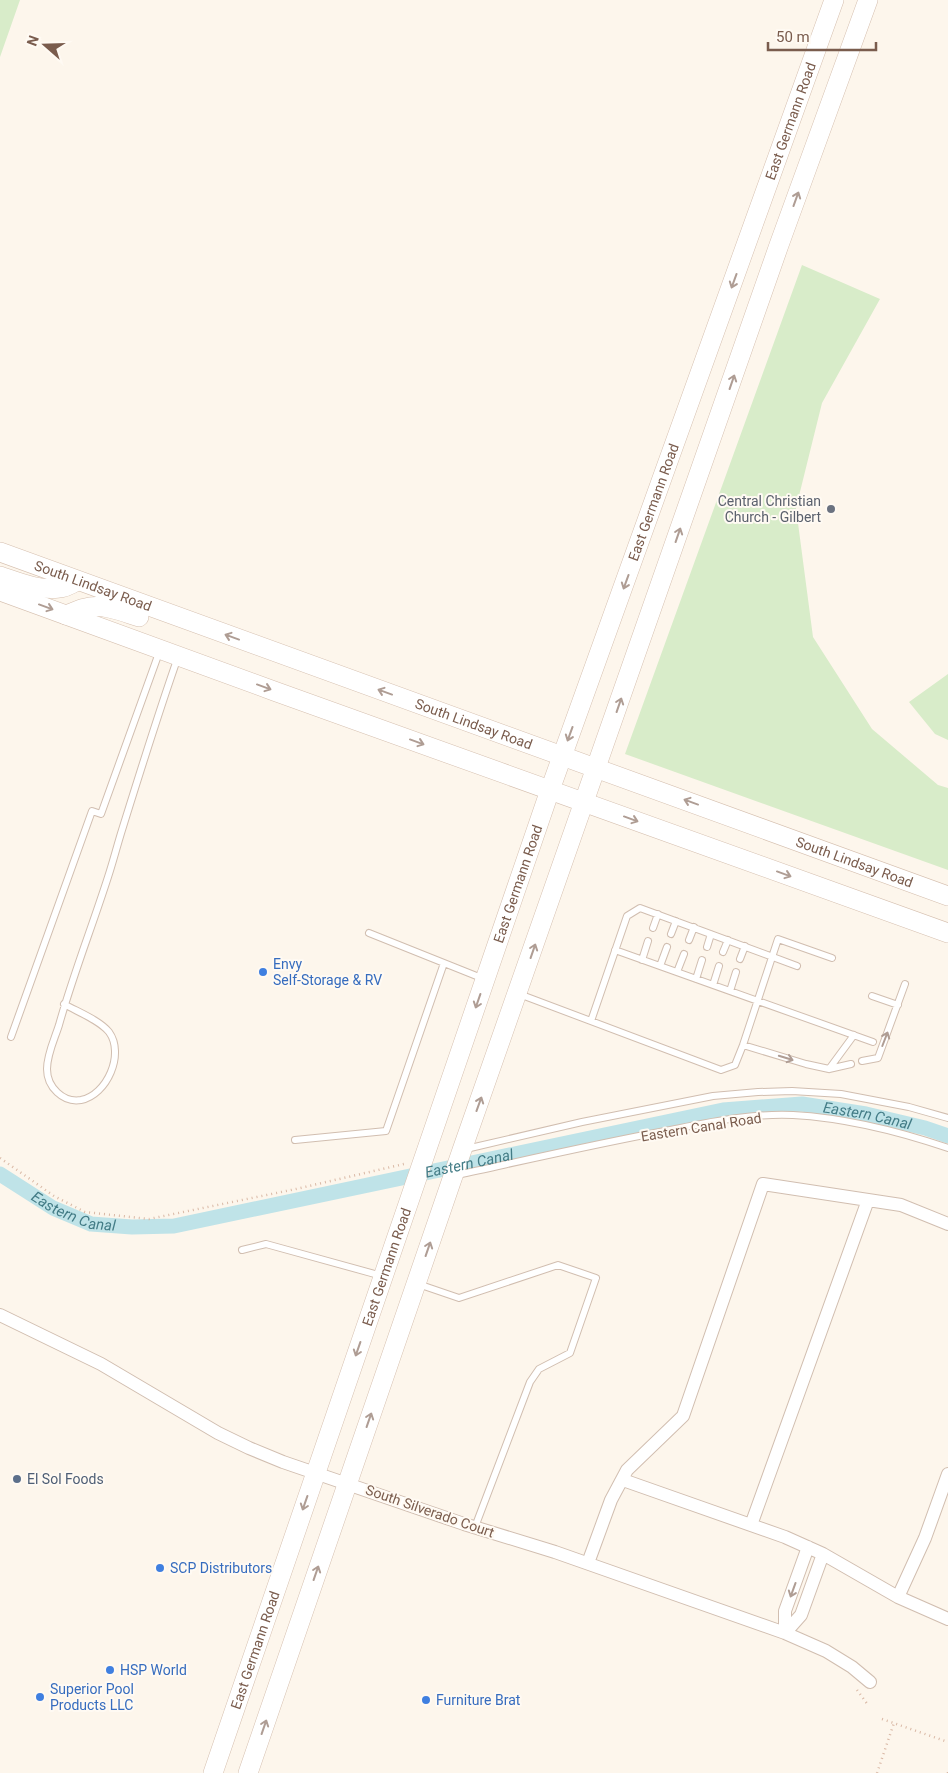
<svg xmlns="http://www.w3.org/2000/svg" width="948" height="1773" viewBox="0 0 948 1773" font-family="Roboto,sans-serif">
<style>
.green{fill:#d8ecc9}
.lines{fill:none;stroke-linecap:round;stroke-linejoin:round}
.canal{stroke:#bfe3e8;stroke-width:15}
.service-casing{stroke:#d1beb0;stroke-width:8}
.minor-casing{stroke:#d1beb0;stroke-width:14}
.secondary-casing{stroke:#d6c0b0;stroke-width:20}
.path{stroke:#d9b8a5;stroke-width:2.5;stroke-dasharray:1 4;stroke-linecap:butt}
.service{stroke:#fff;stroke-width:6}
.minor{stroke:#fff;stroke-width:12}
.secondary{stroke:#fff;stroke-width:19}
.oneway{stroke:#af9d94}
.worship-dot{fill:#6b7280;stroke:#fffaf3;stroke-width:2}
.shop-dot{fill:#3f7fe0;stroke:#fffaf3;stroke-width:2}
.service-dot{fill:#5c6f8a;stroke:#fffaf3;stroke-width:2}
.labels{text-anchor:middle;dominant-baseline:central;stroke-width:4;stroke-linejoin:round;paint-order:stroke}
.street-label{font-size:14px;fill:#7a5c4d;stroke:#fffaf3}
.worship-label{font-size:14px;fill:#5b616d;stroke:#fffaf3;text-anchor:end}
.shop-label{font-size:14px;fill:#366cbe;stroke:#fffaf3;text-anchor:start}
.service-label{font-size:14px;fill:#4e5e75;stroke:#fffaf3;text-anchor:start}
.water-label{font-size:15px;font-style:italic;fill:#437c86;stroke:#fffaf3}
</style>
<rect width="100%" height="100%" fill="#fdf6ec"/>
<path class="green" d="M0 0H20L0 57Z
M802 265 880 299 822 403 796 508 813 637 872 729 938 785 948 788V870L625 754Z
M948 674V740L935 734 909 702Z"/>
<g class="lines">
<path class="canal" id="s1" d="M0 1174 53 1208 91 1224 132 1227 174 1226 723 1110 802 1104 866 1114 925 1128 948 1136"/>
<defs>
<path id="service" d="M653 928 658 914
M369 933 484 979
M671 934 676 921
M689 940 694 927
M707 947 711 934
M615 950 873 1042
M723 952 728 940
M740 959 745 946
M642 960 648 941
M660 966 667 947
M677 972 684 954
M696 979 702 960
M713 985 719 966
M730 991 736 972
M519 994 721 1070 735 1065 743 1045 778 939 832 958
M872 996 898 1005
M64 1004C78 1012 99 1020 109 1032 125 1054 107 1095 81 1100 63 1103 47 1087 47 1069 47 1054 55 1038 59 1025 73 975 92 927 108 877 113 862 117 846 122 830 140 772 158 714 178 657
M591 1021 627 916 640 908 797 966
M11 1037 92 811 101 814 160 650
M743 1045 806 1064 829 1069 851 1064
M862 1061 878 1058 905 984
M829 1069 854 1035
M295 1140 386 1131 444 963
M466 1149 582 1122 713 1096 758 1092 792 1091 841 1094 909 1107 948 1118
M457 1175C526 1160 595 1144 665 1131 706 1123 750 1113 793 1115 846 1118 898 1131 948 1148
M242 1250 266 1244 382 1276
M418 1284 459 1298 558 1265 596 1278 570 1353 539 1369 530 1382 475 1527"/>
<path id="minor" d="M0 1315 101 1364 218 1433 249 1448 283 1462 464 1524 555 1552 785 1633 826 1651 852 1667 870 1682
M623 1480 785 1537 823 1554 898 1597 948 1619
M751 1525 868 1200
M588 1563 611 1500 627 1470 683 1416 763 1184 901 1205 948 1224
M898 1597 925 1538 948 1474
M785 1633V1611L808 1547
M785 1633 801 1615 823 1554"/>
<g id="secondary">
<path id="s2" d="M0 552 948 896"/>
<path d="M0 576C18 582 39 591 59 588 65 588 72 584 77 581"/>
<path d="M0 591 274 691 948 933"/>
<path d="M66 615C72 613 79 609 85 608 102 603 123 612 139 617"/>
<path id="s3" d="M213 1773 550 790 834 0"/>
<path d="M248 1773 462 1150 779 245 868 0"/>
</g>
</defs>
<use href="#service" class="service-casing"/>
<use href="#minor" class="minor-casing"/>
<use href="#secondary" class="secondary-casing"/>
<path class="path" d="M0 1158 54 1196 85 1212 149 1219 296 1189 404 1164
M857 1690 868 1705
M882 1719 948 1742
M877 1773 894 1723
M948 1773V1772"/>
<use href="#service" class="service"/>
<use href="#minor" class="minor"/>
<use href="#secondary" class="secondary"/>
</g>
<defs><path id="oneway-shaft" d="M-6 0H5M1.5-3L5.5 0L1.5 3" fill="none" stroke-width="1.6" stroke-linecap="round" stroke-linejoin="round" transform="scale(1.25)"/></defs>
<g class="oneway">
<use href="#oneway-shaft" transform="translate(796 199) rotate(-70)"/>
<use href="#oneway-shaft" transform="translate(734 281) rotate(110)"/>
<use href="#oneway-shaft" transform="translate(732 382) rotate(-71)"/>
<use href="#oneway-shaft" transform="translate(678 535) rotate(-71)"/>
<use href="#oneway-shaft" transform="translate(626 582) rotate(110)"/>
<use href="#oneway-shaft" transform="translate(46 607) rotate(20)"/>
<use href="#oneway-shaft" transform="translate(232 637) rotate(-160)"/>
<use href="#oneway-shaft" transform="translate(264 687) rotate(20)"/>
<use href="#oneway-shaft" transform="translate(385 692) rotate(-160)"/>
<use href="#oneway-shaft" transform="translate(619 705) rotate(-71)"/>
<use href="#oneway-shaft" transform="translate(570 734) rotate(110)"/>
<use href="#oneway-shaft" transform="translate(417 742) rotate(20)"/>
<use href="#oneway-shaft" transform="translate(691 802) rotate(-160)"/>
<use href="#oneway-shaft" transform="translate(631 819) rotate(20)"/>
<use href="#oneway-shaft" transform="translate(784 874) rotate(20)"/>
<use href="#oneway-shaft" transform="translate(533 951) rotate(-71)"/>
<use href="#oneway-shaft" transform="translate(478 1001) rotate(109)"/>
<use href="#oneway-shaft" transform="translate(885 1039) rotate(-69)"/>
<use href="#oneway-shaft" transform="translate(786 1058) rotate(17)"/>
<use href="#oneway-shaft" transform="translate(479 1104) rotate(-70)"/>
<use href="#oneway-shaft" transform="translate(428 1249) rotate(-71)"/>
<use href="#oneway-shaft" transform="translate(358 1349) rotate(109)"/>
<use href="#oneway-shaft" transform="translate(369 1420) rotate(-71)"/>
<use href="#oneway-shaft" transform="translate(305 1503) rotate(109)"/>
<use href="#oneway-shaft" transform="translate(316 1573) rotate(-71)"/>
<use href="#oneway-shaft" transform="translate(793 1590) rotate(110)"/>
<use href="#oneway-shaft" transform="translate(264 1727) rotate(-71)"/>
</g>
<circle class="worship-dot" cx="831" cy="509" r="5"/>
<g class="shop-dot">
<circle cx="263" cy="972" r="5"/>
<circle cx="160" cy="1568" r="5"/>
<circle cx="110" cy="1670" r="5"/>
<circle cx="40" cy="1697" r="5"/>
<circle cx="426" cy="1700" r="5"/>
</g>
<circle class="service-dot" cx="17" cy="1479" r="5"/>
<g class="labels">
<g class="street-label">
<text stroke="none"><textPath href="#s3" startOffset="1750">East Germann Road</textPath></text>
<text stroke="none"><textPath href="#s3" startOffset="1345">East Germann Road</textPath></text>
<text stroke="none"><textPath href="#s2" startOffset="99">South Lindsay Road</textPath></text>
<text stroke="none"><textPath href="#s2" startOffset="504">South Lindsay Road</textPath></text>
<text stroke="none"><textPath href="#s2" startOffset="909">South Lindsay Road</textPath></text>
<text stroke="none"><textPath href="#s3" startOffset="940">East Germann Road</textPath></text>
<text transform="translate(701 1127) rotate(-9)">Eastern Canal Road</text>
<text stroke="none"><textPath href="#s3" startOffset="535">East Germann Road</textPath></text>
<text transform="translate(430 1511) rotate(19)">South Silverado Court</text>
<text stroke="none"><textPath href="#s3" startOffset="130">East Germann Road</textPath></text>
</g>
<g class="worship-label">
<text x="821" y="501">Central Christian<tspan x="821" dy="16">Church - Gilbert</tspan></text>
</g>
<g class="shop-label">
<text x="273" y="964">Envy<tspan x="273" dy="16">Self-Storage &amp; RV</tspan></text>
<text x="170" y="1568">SCP Distributors</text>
<text x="120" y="1670">HSP World</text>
<text x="50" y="1689">Superior Pool<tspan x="50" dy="16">Products LLC</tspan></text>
<text x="436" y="1700">Furniture Brat</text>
</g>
<g class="service-label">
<text x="27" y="1479">El Sol Foods</text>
</g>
<g class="water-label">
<text stroke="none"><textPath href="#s1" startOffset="894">Eastern Canal</textPath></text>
<text stroke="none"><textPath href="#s1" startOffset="489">Eastern Canal</textPath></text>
<text stroke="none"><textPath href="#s1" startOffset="84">Eastern Canal</textPath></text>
</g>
</g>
<g transform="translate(45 45) rotate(290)" stroke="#fffaf3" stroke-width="4" paint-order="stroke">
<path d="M0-4L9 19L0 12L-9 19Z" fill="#7a5c4d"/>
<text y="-8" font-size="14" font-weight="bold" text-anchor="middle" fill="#7a5c4d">N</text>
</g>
<path d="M768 42v8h108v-8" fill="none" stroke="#7a5c4d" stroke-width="2.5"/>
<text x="776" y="42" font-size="15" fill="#7a5c4d" stroke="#fffaf3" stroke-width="4" paint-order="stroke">50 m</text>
</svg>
